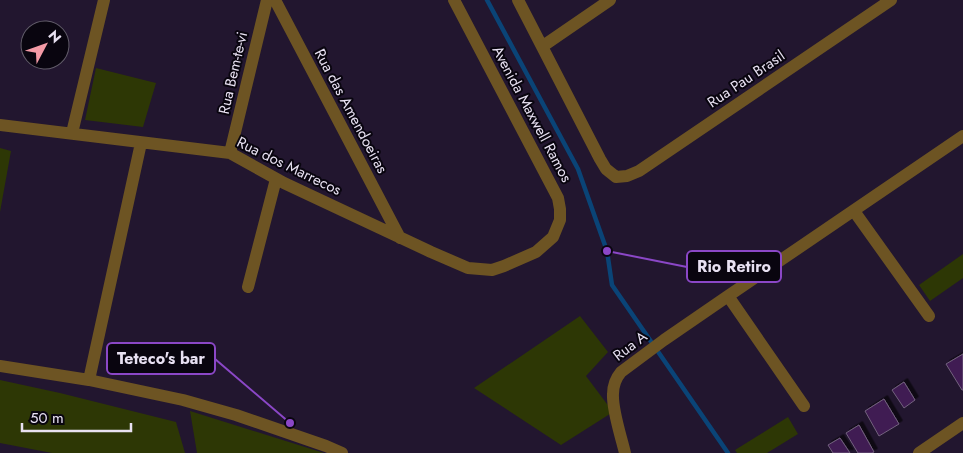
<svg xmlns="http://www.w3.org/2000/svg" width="963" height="453" viewBox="0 0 963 453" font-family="Jost,sans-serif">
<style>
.green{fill:#2d3705}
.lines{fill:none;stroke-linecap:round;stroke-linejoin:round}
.stream{stroke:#0a4477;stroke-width:4.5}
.building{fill:#3f1a53;stroke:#73627e;filter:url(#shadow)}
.minor{stroke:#6d5423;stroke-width:12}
.labels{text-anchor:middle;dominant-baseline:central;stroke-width:4;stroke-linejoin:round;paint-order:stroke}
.street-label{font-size:15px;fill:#e8e1f2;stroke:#09050f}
.leader{fill:none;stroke:#8b47c7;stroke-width:2}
.callout-dot{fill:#8b47c7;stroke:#09050f;stroke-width:2}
.callout{fill:#09050f;stroke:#8b47c7;stroke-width:2}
.callout-label{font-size:16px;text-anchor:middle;font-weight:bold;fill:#e8e1f2}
</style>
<defs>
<filter id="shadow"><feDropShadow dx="3.5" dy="-3.5" stdDeviation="0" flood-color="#0009"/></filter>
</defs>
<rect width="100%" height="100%" fill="#22162f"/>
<path class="green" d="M96 68 156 83 143 127 85 120Z
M0 148 11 151 0 212Z
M963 254V278L930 301 919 285Z
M580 316 608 352 586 376 613 412 561 445 474 388Z
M0 380 60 393 176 422 185 453H52L0 443Z
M190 411 324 453H197Z
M788 417 798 434 767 453H737L735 450Z"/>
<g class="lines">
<path class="stream" d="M487 0 578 169 607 251 612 285 728 453"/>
</g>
<path class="building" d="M963 354V390H962L946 364Z
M904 382 915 400 904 408 892 390Z
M884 399 899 424 879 436 865 411Z
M859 425 874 452 872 453H858L846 433Z
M840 438 850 453H833L828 445Z"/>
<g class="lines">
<path class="minor" d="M275 0 400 238
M518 0 600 159 606 169 616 177 627 176 639 171 891 0
M543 46 610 0
M0 125 230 153 284 183 431 252 468 268 492 270 504 266 536 252 553 237 560 220V209L558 198 548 179 454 0
M72 133 104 0
M230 153 267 0
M854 211 929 316
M248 287 276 179
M728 296 804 406
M0 366 89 380 183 400 236 415 326 446 342 453
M89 380 141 143
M625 453C621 436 612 410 613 394 613 386 616 378 621 372L664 340 728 296 963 136
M919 453 963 423"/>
</g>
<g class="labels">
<g class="street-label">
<text transform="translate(233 73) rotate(-77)">Rua Bem-te-vi</text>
<text transform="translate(746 79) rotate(-34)">Rua Pau Brasil</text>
<text transform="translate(351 111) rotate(62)">Rua das Amendoeiras</text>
<text transform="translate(532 114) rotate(62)">Avenida Maxwell Ramos</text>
<text transform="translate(289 166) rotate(26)">Rua dos Marrecos</text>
<text transform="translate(630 346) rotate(-37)">Rua A</text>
</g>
</g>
<path class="leader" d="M607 251L687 267M290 423L215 359"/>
<g class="callout-dot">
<circle cx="607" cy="251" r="5"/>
<circle cx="290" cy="423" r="5"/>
</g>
<g class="callout">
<rect x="687" y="251" width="94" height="31" rx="5"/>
<rect x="107" y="343" width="108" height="31" rx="5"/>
</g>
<g class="callout-label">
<text x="734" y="272">Rio Retiro</text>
<text x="161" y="364">Teteco's bar</text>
</g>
<g transform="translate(45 45) rotate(49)"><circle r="24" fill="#09050f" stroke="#625d6a"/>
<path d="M0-4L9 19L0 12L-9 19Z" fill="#f49aa6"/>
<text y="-8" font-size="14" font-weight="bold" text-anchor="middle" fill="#e8e1f2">N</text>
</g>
<path d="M22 423v8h109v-8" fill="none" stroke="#e8e1f2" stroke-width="2.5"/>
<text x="30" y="423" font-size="15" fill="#e8e1f2" stroke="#09050f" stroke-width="4" paint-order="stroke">50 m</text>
</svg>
